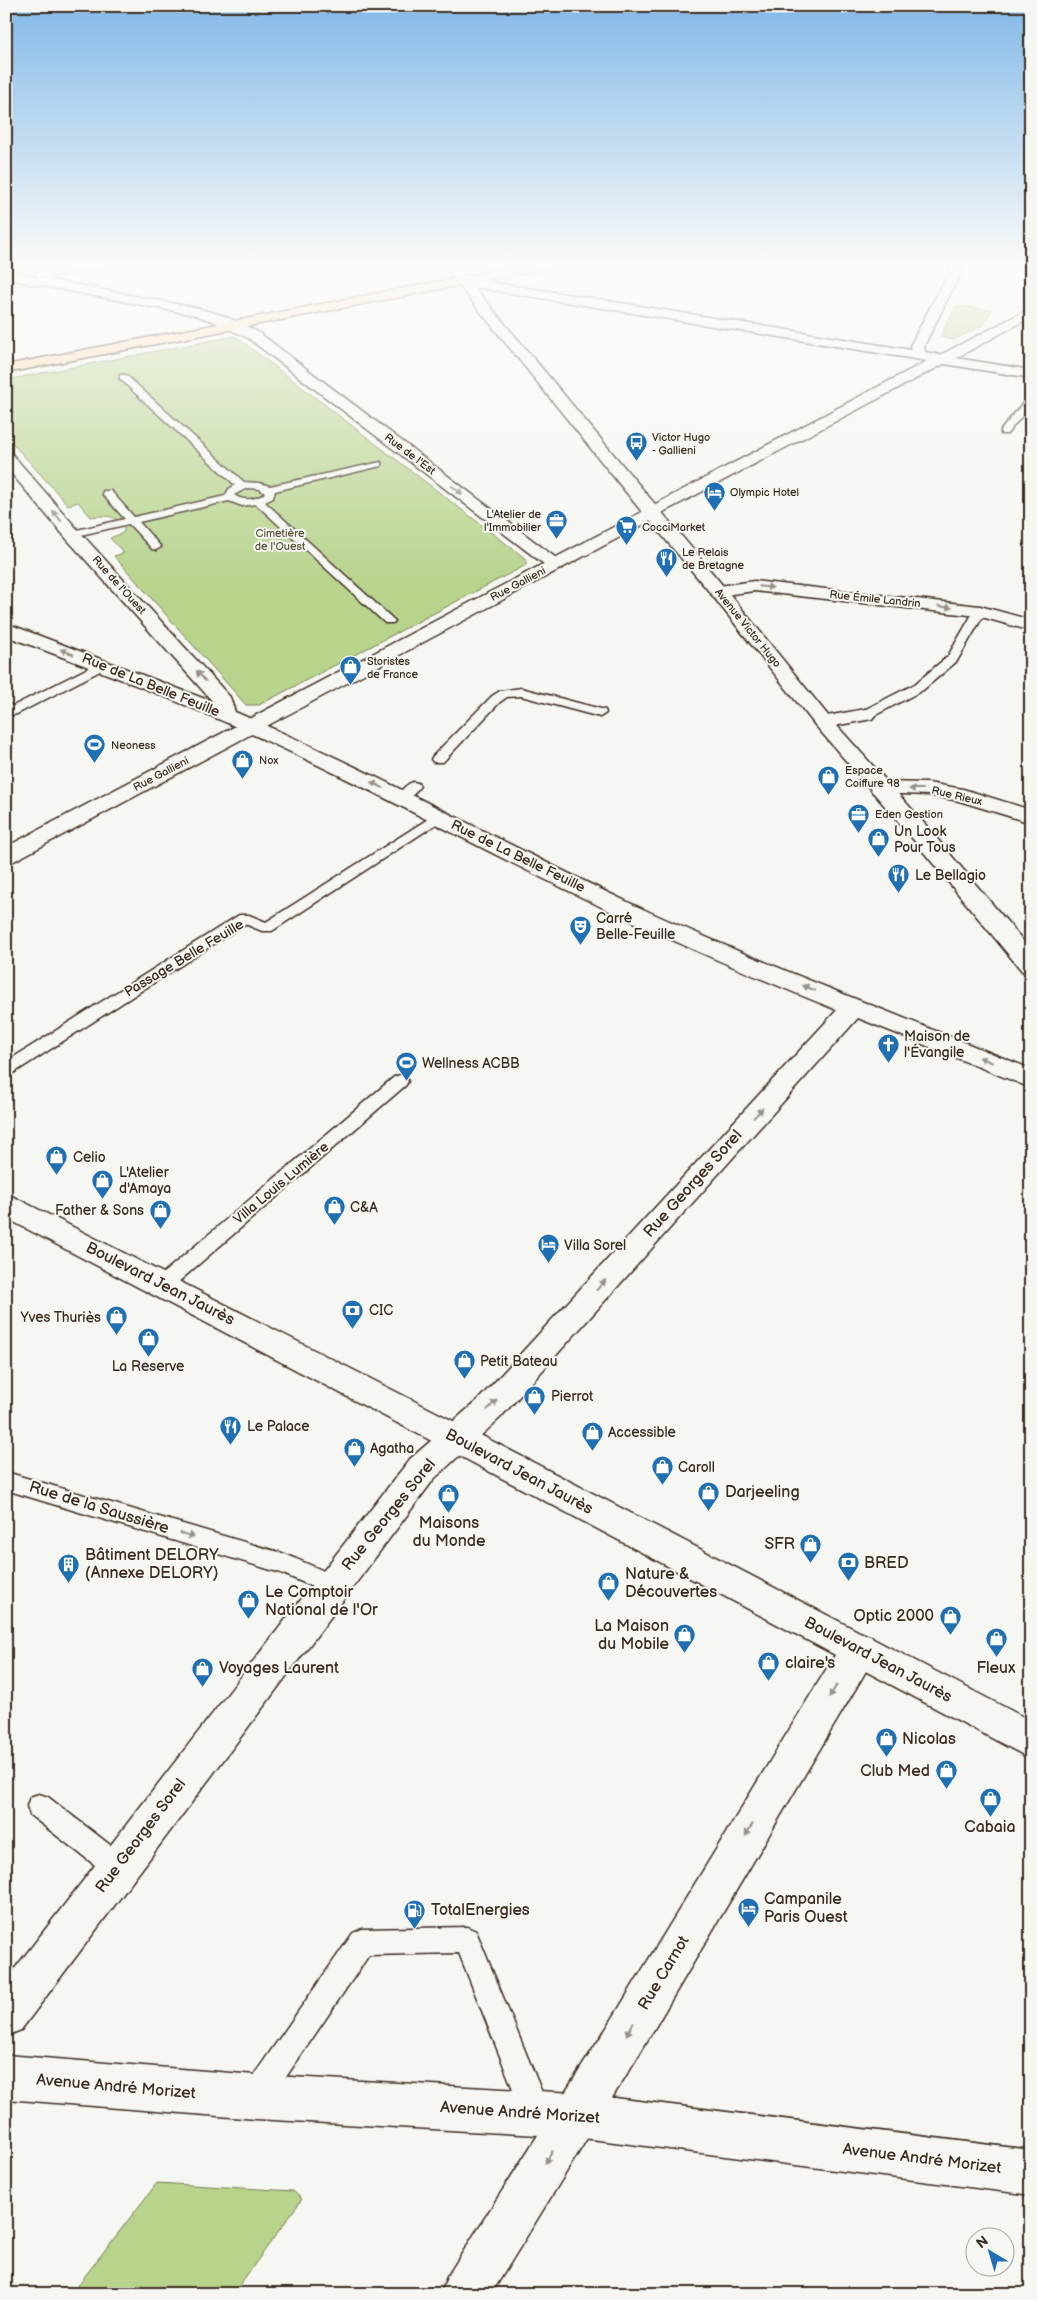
<svg xmlns="http://www.w3.org/2000/svg" width="1037" height="2300" viewBox="0 0 1037 2300" font-family="'Balsamiq Sans',sans-serif">
<style>
.green{fill:#b7d38c;stroke:#797e55}
.lines{fill:none;stroke-linecap:round;stroke-linejoin:round}
.lane-casing{stroke:#3b2a1e;stroke-width:3}
.street-casing{stroke:#3b2a1e;stroke-width:3}
.secondary-casing{stroke:#3b2a1e;stroke-width:3}
.primary-casing{stroke:#3b2a1e;stroke-width:3}
.lane{fill:#f6f6f2;fill-rule:evenodd}
.street{fill:#f6f6f2;fill-rule:evenodd}
.secondary{fill:#f6f6f2;fill-rule:evenodd}
.primary{fill:#fddbac;fill-rule:evenodd}
.oneway{fill:#989088}
.labels{text-anchor:middle;dominant-baseline:central;stroke-width:4;stroke-linejoin:round;paint-order:stroke}
.far-poi-label{font-size:11px;fill:#3b2a1e;stroke:#f6f6f2;text-anchor:start}
.far-street-label{font-size:11px;fill:#3b2a1e;stroke:#f6f6f2}
.far-park-label{font-size:11px;fill:#5a543a;stroke:#f6f6f2}
.street-label{font-size:14px;fill:#3b2a1e;stroke:#f6f6f2}
.poi-label{font-size:14px;fill:#3b2a1e;stroke:#f6f6f2;text-anchor:start}
.near-street-label{font-size:16px;fill:#3b2a1e;stroke:#f6f6f2}
.near-poi-label{font-size:16px;fill:#3b2a1e;stroke:#f6f6f2;text-anchor:start}
</style>
<rect width="100%" height="100%" fill="#f6f6f2"/>
<filter id="ink" filterUnits="userSpaceOnUse"><feTurbulence type="fractalNoise" baseFrequency=".02" numOctaves="2"/><feDisplacementMap in="SourceGraphic" scale="10" xChannelSelector="R" yChannelSelector="G"/><feConvolveMatrix kernelMatrix="1 2 1 2 8 2 1 2 1" color-interpolation-filters="sRGB"/></filter>
<g filter="url(#ink)">
<path class="green" d="M956 306 992 310 983 325 954 340 940 337Z
M235 336 526 559V565L259 705H246L114 556 124 553 110 538 123 533 125 526C115 515 105 515 91 517L78 502 68 505 6 436V380Z
M157 2183 293 2191 302 2199 233 2294H71Z"/>
<g class="lines">
<defs>
<path id="lane" d="M120 375H126L244 482 259 483 270 486 381 462V466L275 491 273 498 265 502 393 619 395 621 393 623H385L256 504 242 506 229 501 139 522 161 547 156 550 152 549 129 524 72 537 68 536V532L125 519 103 495V491H111L134 517 225 496 229 489 235 485 120 379ZM247 488 260 489 265 493C256 500 244 502 234 495Z
M1026 399H1031V405L1007 434H1001V430Z
M980 608 986 611 957 661 923 690 870 718H860L859 715 860 712 915 684 948 656 974 611Z
M102 661 108 665 106 668 17 714 13 715 6 712V703L13 706Z
M521 688 605 710 606 713 600 717 521 696 507 697 500 702 443 762H433L431 759 433 756 492 696 500 691Z
M413 782 418 783 420 786 408 801H398L396 798C400 792 406 784 413 782Z
M439 812 446 816 444 819 272 931H262L245 924 12 1074 6 1076V1062L239 915H249L266 922Z
M400 1075 406 1077 408 1081 406 1085 169 1290 162 1292 155 1290 153 1285 155 1280 394 1077Z
M6 1472 285 1554 340 1578 343 1585 340 1592 332 1595 281 1573 6 1490Z
M39 1794 48 1797 127 1858 131 1867 127 1876 118 1880 109 1876 30 1815 27 1806 30 1797Z
M467 1927 476 1931 550 2112 546 2122 536 2126 526 2122 459 1953 369 1955 267 2105 257 2109 247 2105 243 2095 247 2085 353 1933 362 1929Z"/>
<path id="street" d="M79 264H113L107 268 40 278 34 274 40 270Z
M953 264H965L924 346 925 352 940 355 1031 308V317L956 358 1031 370V378L944 364 652 518 646 517 644 513 646 509 927 361 461 285 455 281 461 277 911 350 910 346Z
M6 271 197 308 222 315 258 332 564 564 561 568H549L248 338 212 321 195 315 6 279Z
M6 452 12 454 78 530 230 697 235 712C371 770 500 842 634 905 764 965 898 1015 1031 1069V1088L858 1018 500 1418 434 1479 21 2030 6 2036V1980L410 1459 478 1400 837 1010C748 974 659 936 573 893 471 844 372 789 269 742 184 702 95 669 6 636V623L213 702 66 538 6 467Z
M754 581 980 606 1031 620V631L978 616 754 591 718 596 712 595 709 591 712 587Z
M865 709 872 711 875 715 872 719 823 728 816 726 813 722 816 718Z
M881 782 928 783 963 789 1031 810V823L959 801 928 795 873 793 870 788 873 783Z
M859 1632 872 1637 877 1649 872 1661 641 2051 491 2294H441L447 2277 611 2021 846 1637Z"/>
<path id="secondary" d="M442 264H455L724 587 830 718 918 816 1031 950V974L1022 971 902 826 816 726 712 595 650 521 14 861 6 863V847L642 512Z
M6 1194 16 1198 467 1428 1031 1721V1759L445 1448 6 1218Z
M6 2055 256 2075 575 2093 1031 2150V2195L575 2137 256 2119 6 2099Z"/>
<path id="primary" d="M528 264H556L550 268 6 373V365Z"/>
</defs>
<use href="#lane" class="lane-casing"/>
<use href="#street" class="street-casing"/>
<use href="#secondary" class="secondary-casing"/>
<use href="#primary" class="primary-casing"/>
<use href="#lane" class="lane"/>
<use href="#street" class="street"/>
<use href="#secondary" class="secondary"/>
<use href="#primary" class="primary"/>
</g>
<defs><path id="oneway-solid" d="M-6-.8H1V-3.2L6.5 0L1 3.2V.8H-6Z" transform="scale(1.25)"/></defs>
<g class="oneway">
<use href="#oneway-solid" transform="translate(457 490) rotate(37)"/>
<use href="#oneway-solid" transform="translate(57 516) rotate(-130)"/>
<use href="#oneway-solid" transform="translate(766 587) rotate(6)"/>
<use href="#oneway-solid" transform="translate(945 607) rotate(6)"/>
<use href="#oneway-solid" transform="translate(67 652) rotate(-159)"/>
<use href="#oneway-solid" transform="translate(201 676) rotate(-132)"/>
<use href="#oneway-solid" transform="translate(377 785) rotate(-155)"/>
<use href="#oneway-solid" transform="translate(916 789) rotate(-180)"/>
<use href="#oneway-solid" transform="translate(809 988) rotate(-157)"/>
<use href="#oneway-solid" transform="translate(986 1060) rotate(-157)"/>
<use href="#oneway-solid" transform="translate(758 1113) rotate(-48)"/>
<use href="#oneway-solid" transform="translate(601 1285) rotate(-48)"/>
<use href="#oneway-solid" transform="translate(492 1405) rotate(-46)"/>
<use href="#oneway-solid" transform="translate(187 1535) rotate(17)"/>
<use href="#oneway-solid" transform="translate(833 1691) rotate(122)"/>
<use href="#oneway-solid" transform="translate(749 1830) rotate(121)"/>
<use href="#oneway-solid" transform="translate(630 2029) rotate(121)"/>
<use href="#oneway-solid" transform="translate(549 2157) rotate(122)"/>
</g>
</g>
<linearGradient id="sky" x2="0" y2="1"><stop stop-color="#83b9e8"/><stop offset="0.45" stop-color="#fbfbf9"/><stop offset="1" stop-color="#fbfbf9" stop-opacity="0"/></linearGradient>
<rect width="1037" height="586" fill="url(#sky)"/>
<defs>
<symbol id="bus-pin" viewBox="-11 -11 22 30"><path d="M0 17L-7.5 6A9.5 9.5 0 1 1 7.5 6Z" fill="#1f6fb2" stroke="#f6f6f2"/><path d="M-5-6H5V4H4V6H2V4H-2V6H-4V4H-5ZM-3.5-4V0h7V-4ZM-3.5 1.2v1.5H-2V1.2ZM2 1.2v1.5H3.5V1.2Z" fill="#fff"/></symbol>
<symbol id="hotel-pin" viewBox="-11 -11 22 30"><path d="M0 17L-7.5 6A9.5 9.5 0 1 1 7.5 6Z" fill="#1f6fb2" stroke="#f6f6f2"/><path d="M-6-4.5h1.5V1H6V5H4.5V3h-9V5H-6ZM-4 0a1.8 1.8 0 1 1 3.6 0ZM.5 0V-2.5h3Q6-2.5 6 0Z" fill="#fff"/></symbol>
<symbol id="office-pin" viewBox="-11 -11 22 30"><path d="M0 17L-7.5 6A9.5 9.5 0 1 1 7.5 6Z" fill="#1f6fb2" stroke="#f6f6f2"/><path d="M-6-3h4V-5.5h4V-3h4V5H-6ZM-1-4.5V-3h2v-1.5ZM-6 0V1H6V0Z" fill="#fff"/></symbol>
<symbol id="supermarket-pin" viewBox="-11 -11 22 30"><path d="M0 17L-7.5 6A9.5 9.5 0 1 1 7.5 6Z" fill="#1f6fb2" stroke="#f6f6f2"/><path d="M-6-5.5h2.5l.6 2H6L4.5 2H-2.5L-4.4-4H-6ZM-1.5 3.2a1.3 1.3 0 1 0 .1 0ZM3 3.2a1.3 1.3 0 1 0 .1 0Z" fill="#fff"/></symbol>
<symbol id="restaurant-pin" viewBox="-11 -11 22 30"><path d="M0 17L-7.5 6A9.5 9.5 0 1 1 7.5 6Z" fill="#1f6fb2" stroke="#f6f6f2"/><path d="M-5-6h1v4h1v-4h1v4h1v-4h1v5L-1.5 .5V6h-2V.5L-5-1ZM5-6V6H3V1.5H1.5Q1.5-4 5-6Z" fill="#fff"/></symbol>
<symbol id="shop-pin" viewBox="-11 -11 22 30"><path d="M0 17L-7.5 6A9.5 9.5 0 1 1 7.5 6Z" fill="#1f6fb2" stroke="#f6f6f2"/><path d="M-5-2.5h2.3a2.7 3.5 0 0 1 5.4 0H5L5.5 6h-11ZM-1.5-2.5h3a1.5 2.3 0 0 0-3 0Z" fill="#fff"/></symbol>
<symbol id="stadium-pin" viewBox="-11 -11 22 30"><path d="M0 17L-7.5 6A9.5 9.5 0 1 1 7.5 6Z" fill="#1f6fb2" stroke="#f6f6f2"/><path d="M0-5a6.5 5 0 1 0 0 10a6.5 5 0 1 0 0-10ZM-3.5-1.8h7v3.6h-7Z" fill="#fff"/></symbol>
<symbol id="theatre-pin" viewBox="-11 -11 22 30"><path d="M0 17L-7.5 6A9.5 9.5 0 1 1 7.5 6Z" fill="#1f6fb2" stroke="#f6f6f2"/><path d="M-5-5.5Q0-4 5-5.5V0Q5 5 0 6Q-5 5-5 0ZM-3.3-2.5H-1v1.5H-3.3ZM1-2.5H3.3v1.5H1ZM-2.8 1Q0 5.5 2.8 1Z" fill="#fff"/></symbol>
<symbol id="church-pin" viewBox="-11 -11 22 30"><path d="M0 17L-7.5 6A9.5 9.5 0 1 1 7.5 6Z" fill="#1f6fb2" stroke="#f6f6f2"/><path d="M-1.2-6h2.4v3.5h3.3v2.4h-3.3V6h-2.4V-.1h-3.3v-2.4h3.3Z" fill="#fff"/></symbol>
<symbol id="bank-pin" viewBox="-11 -11 22 30"><path d="M0 17L-7.5 6A9.5 9.5 0 1 1 7.5 6Z" fill="#1f6fb2" stroke="#f6f6f2"/><path d="M-6-4H6V4H-6ZM0-2.3a2.3 2.3 0 1 0 0 4.6a2.3 2.3 0 1 0 0-4.6Z" fill="#fff"/></symbol>
<symbol id="building-pin" viewBox="-11 -11 22 30"><path d="M0 17L-7.5 6A9.5 9.5 0 1 1 7.5 6Z" fill="#1f6fb2" stroke="#f6f6f2"/><path d="M-4-6H4V6H1V3H-1V6H-4ZM-2.5-4.3h1.7v1.8h-1.7ZM.8-4.3h1.7v1.8H.8ZM-2.5-1h1.7V.8h-1.7ZM.8-1h1.7V.8H.8Z" fill="#fff"/></symbol>
<symbol id="fuel-pin" viewBox="-11 -11 22 30"><path d="M0 17L-7.5 6A9.5 9.5 0 1 1 7.5 6Z" fill="#1f6fb2" stroke="#f6f6f2"/><path d="M-5.5-6h7V0h2V4h1.3V-2.5L3-4.5l.8-.8L6-3V5H2.5V1h-1V6h-7ZM-4.2-4.7v3.2H.2V-4.7Z" fill="#fff"/></symbol>
</defs>
<g fill-rule="evenodd">
<use href="#bus-pin" x="624" y="430" width="25" height="34"/>
<use href="#hotel-pin" x="702" y="480" width="25" height="34"/>
<use href="#office-pin" x="544" y="508" width="25" height="34"/>
<use href="#supermarket-pin" x="614" y="514" width="25" height="34"/>
<use href="#restaurant-pin" x="654" y="546" width="25" height="34"/>
<use href="#shop-pin" x="338" y="654" width="25" height="34"/>
<use href="#stadium-pin" x="82" y="732" width="25" height="34"/>
<use href="#shop-pin" x="230" y="748" width="25" height="34"/>
<use href="#shop-pin" x="816" y="764" width="25" height="34"/>
<use href="#office-pin" x="846" y="802" width="25" height="34"/>
<use href="#shop-pin" x="866" y="826" width="25" height="34"/>
<use href="#restaurant-pin" x="886" y="862" width="25" height="34"/>
<use href="#theatre-pin" x="568" y="914" width="25" height="34"/>
<use href="#church-pin" x="876" y="1032" width="25" height="34"/>
<use href="#stadium-pin" x="394" y="1050" width="25" height="34"/>
<use href="#shop-pin" x="44" y="1144" width="25" height="34"/>
<use href="#shop-pin" x="90" y="1168" width="25" height="34"/>
<use href="#shop-pin" x="322" y="1194" width="25" height="34"/>
<use href="#shop-pin" x="148" y="1198" width="25" height="34"/>
<use href="#hotel-pin" x="536" y="1232" width="25" height="34"/>
<use href="#bank-pin" x="340" y="1298" width="25" height="34"/>
<use href="#shop-pin" x="104" y="1304" width="25" height="34"/>
<use href="#shop-pin" x="136" y="1326" width="25" height="34"/>
<use href="#shop-pin" x="452" y="1348" width="25" height="34"/>
<use href="#shop-pin" x="522" y="1384" width="25" height="34"/>
<use href="#restaurant-pin" x="218" y="1414" width="25" height="34"/>
<use href="#shop-pin" x="580" y="1420" width="25" height="34"/>
<use href="#shop-pin" x="342" y="1436" width="25" height="34"/>
<use href="#shop-pin" x="650" y="1454" width="25" height="34"/>
<use href="#shop-pin" x="696" y="1480" width="25" height="34"/>
<use href="#shop-pin" x="436" y="1482" width="25" height="34"/>
<use href="#shop-pin" x="798" y="1532" width="25" height="34"/>
<use href="#bank-pin" x="836" y="1550" width="25" height="34"/>
<use href="#building-pin" x="56" y="1552" width="25" height="34"/>
<use href="#shop-pin" x="596" y="1570" width="25" height="34"/>
<use href="#shop-pin" x="236" y="1588" width="25" height="34"/>
<use href="#shop-pin" x="938" y="1604" width="25" height="34"/>
<use href="#shop-pin" x="672" y="1622" width="25" height="34"/>
<use href="#shop-pin" x="984" y="1626" width="25" height="34"/>
<use href="#shop-pin" x="756" y="1650" width="25" height="34"/>
<use href="#shop-pin" x="190" y="1656" width="25" height="34"/>
<use href="#shop-pin" x="874" y="1726" width="25" height="34"/>
<use href="#shop-pin" x="934" y="1758" width="25" height="34"/>
<use href="#shop-pin" x="978" y="1786" width="25" height="34"/>
<use href="#hotel-pin" x="736" y="1896" width="25" height="34"/>
<use href="#fuel-pin" x="402" y="1898" width="25" height="34"/>
</g>
<g class="labels">
<g class="far-poi-label">
<text x="652" y="437">Victor Hugo<tspan x="652" dy="13">- Gallieni</tspan></text>
<text x="730" y="492">Olympic Hotel</text>
<text x="541" y="514" text-anchor="end">L'Atelier de<tspan x="541" dy="13">l'Immobilier</tspan></text>
<text x="642" y="527">CocciMarket</text>
<text x="682" y="552">Le Relais<tspan x="682" dy="13">de Bretagne</tspan></text>
<text x="367" y="661">Storistes<tspan x="367" dy="13">de France</tspan></text>
<text x="111" y="745">Neoness</text>
<text x="259" y="760">Nox</text>
<text x="845" y="770">Espace<tspan x="845" dy="13">Coiffure 98</tspan></text>
<text x="875" y="814">Eden Gestion</text>
</g>
<g class="far-street-label">
<text transform="translate(410 454) rotate(37)">Rue de l'Est</text>
<text transform="translate(518 584) rotate(-28)">Rue Gallieni</text>
<text transform="translate(119 585) rotate(48)">Rue de l'Ouest</text>
<text transform="translate(875 599) rotate(6)">Rue Émile Landrin</text>
<text transform="translate(748 628) rotate(51)">Avenue Victor Hugo</text>
<text transform="translate(161 774) rotate(-28)">Rue Gallieni</text>
<text transform="translate(957 796) rotate(13)">Rue Rieux</text>
</g>
<g class="far-park-label">
<text x="280" y="533">Cimetière<tspan x="280" dy="13">de l'Ouest</tspan></text>
</g>
<g class="street-label">
<text transform="translate(151 685) rotate(22)">Rue de La Belle Feuille</text>
<text transform="translate(518 856) rotate(26)">Rue de La Belle Feuille</text>
<text transform="translate(184 958) rotate(-31)">Passage Belle Feuille</text>
<text transform="translate(281 1183) rotate(-40)">Villa Louis Lumière</text>
</g>
<g class="poi-label">
<text x="894" y="831">Un Look<tspan x="894" dy="16">Pour Tous</tspan></text>
<text x="915" y="875">Le Bellagio</text>
<text x="596" y="918">Carré<tspan x="596" dy="16">Belle-Feuille</tspan></text>
<text x="904" y="1036">Maison de<tspan x="904" dy="16">l'Évangile</tspan></text>
<text x="422" y="1063">Wellness ACBB</text>
<text x="73" y="1157">Celio</text>
<text x="119" y="1172">L'Atelier<tspan x="119" dy="16">d'Amaya</tspan></text>
<text x="350" y="1207">C&amp;A</text>
<text x="144" y="1210" text-anchor="end">Father &amp; Sons</text>
<text x="564" y="1245">Villa Sorel</text>
<text x="369" y="1310">CIC</text>
<text x="101" y="1317" text-anchor="end">Yves Thuriès</text>
<text x="480" y="1361">Petit Bateau</text>
<text x="148" y="1366" text-anchor="middle">La Reserve</text>
<text x="551" y="1396">Pierrot</text>
<text x="247" y="1426">Le Palace</text>
<text x="608" y="1432">Accessible</text>
<text x="370" y="1448">Agatha</text>
<text x="678" y="1467">Caroll</text>
</g>
<g class="near-street-label">
<text transform="translate(693 1184) rotate(-48)">Rue Georges Sorel</text>
<text transform="translate(160 1284) rotate(27)">Boulevard Jean Jaurès</text>
<text transform="translate(519 1472) rotate(28)">Boulevard Jean Jaurès</text>
<text transform="translate(99 1508) rotate(17)">Rue de la Saussière</text>
<text transform="translate(389 1515) rotate(-51)">Rue Georges Sorel</text>
<text transform="translate(878 1660) rotate(28)">Boulevard Jean Jaurès</text>
<text transform="translate(141 1836) rotate(-53)">Rue Georges Sorel</text>
<text transform="translate(664 1973) rotate(-59)">Rue Carnot</text>
<text transform="translate(116 2087) rotate(5)">Avenue André Morizet</text>
<text transform="translate(520 2113) rotate(4)">Avenue André Morizet</text>
<text transform="translate(922 2159) rotate(7)">Avenue André Morizet</text>
</g>
<g class="near-poi-label">
<text x="725" y="1492">Darjeeling</text>
<text x="449" y="1523" text-anchor="middle">Maisons<tspan x="449" dy="18">du Monde</tspan></text>
<text x="795" y="1544" text-anchor="end">SFR</text>
<text x="85" y="1555">Bâtiment DELORY<tspan x="85" dy="18">(Annexe DELORY)</tspan></text>
<text x="864" y="1563">BRED</text>
<text x="625" y="1574">Nature &amp;<tspan x="625" dy="18">Découvertes</tspan></text>
<text x="265" y="1592">Le Comptoir<tspan x="265" dy="18">National de l'Or</tspan></text>
<text x="934" y="1616" text-anchor="end">Optic 2000</text>
<text x="669" y="1626" text-anchor="end">La Maison<tspan x="669" dy="18">du Mobile</tspan></text>
<text x="785" y="1663">claire's</text>
<text x="219" y="1668">Voyages Laurent</text>
<text x="996" y="1668" text-anchor="middle">Fleux</text>
<text x="902" y="1739">Nicolas</text>
<text x="930" y="1771" text-anchor="end">Club Med</text>
<text x="990" y="1827" text-anchor="middle">Cabaia</text>
<text x="764" y="1899">Campanile<tspan x="764" dy="18">Paris Ouest</tspan></text>
<text x="431" y="1910">TotalEnergies</text>
</g>
</g>
<rect width="1037" height="2300" fill="none" stroke="#f6f6f2" stroke-width="25"/>
<rect x="12" y="12" width="1012" height="2275" fill="none" stroke="#3b2a1e" stroke-width="2" filter="url(#ink)"/>
<g transform="translate(990 2252) rotate(322)"><circle r="24" fill="#f6f6f2" stroke="#aba49d"/>
<path d="M0-4L9 19L0 12L-9 19Z" fill="#1f6fb2"/>
<text y="-8" font-size="14" font-weight="bold" text-anchor="middle" fill="#3b2a1e">N</text>
</g>
</svg>
